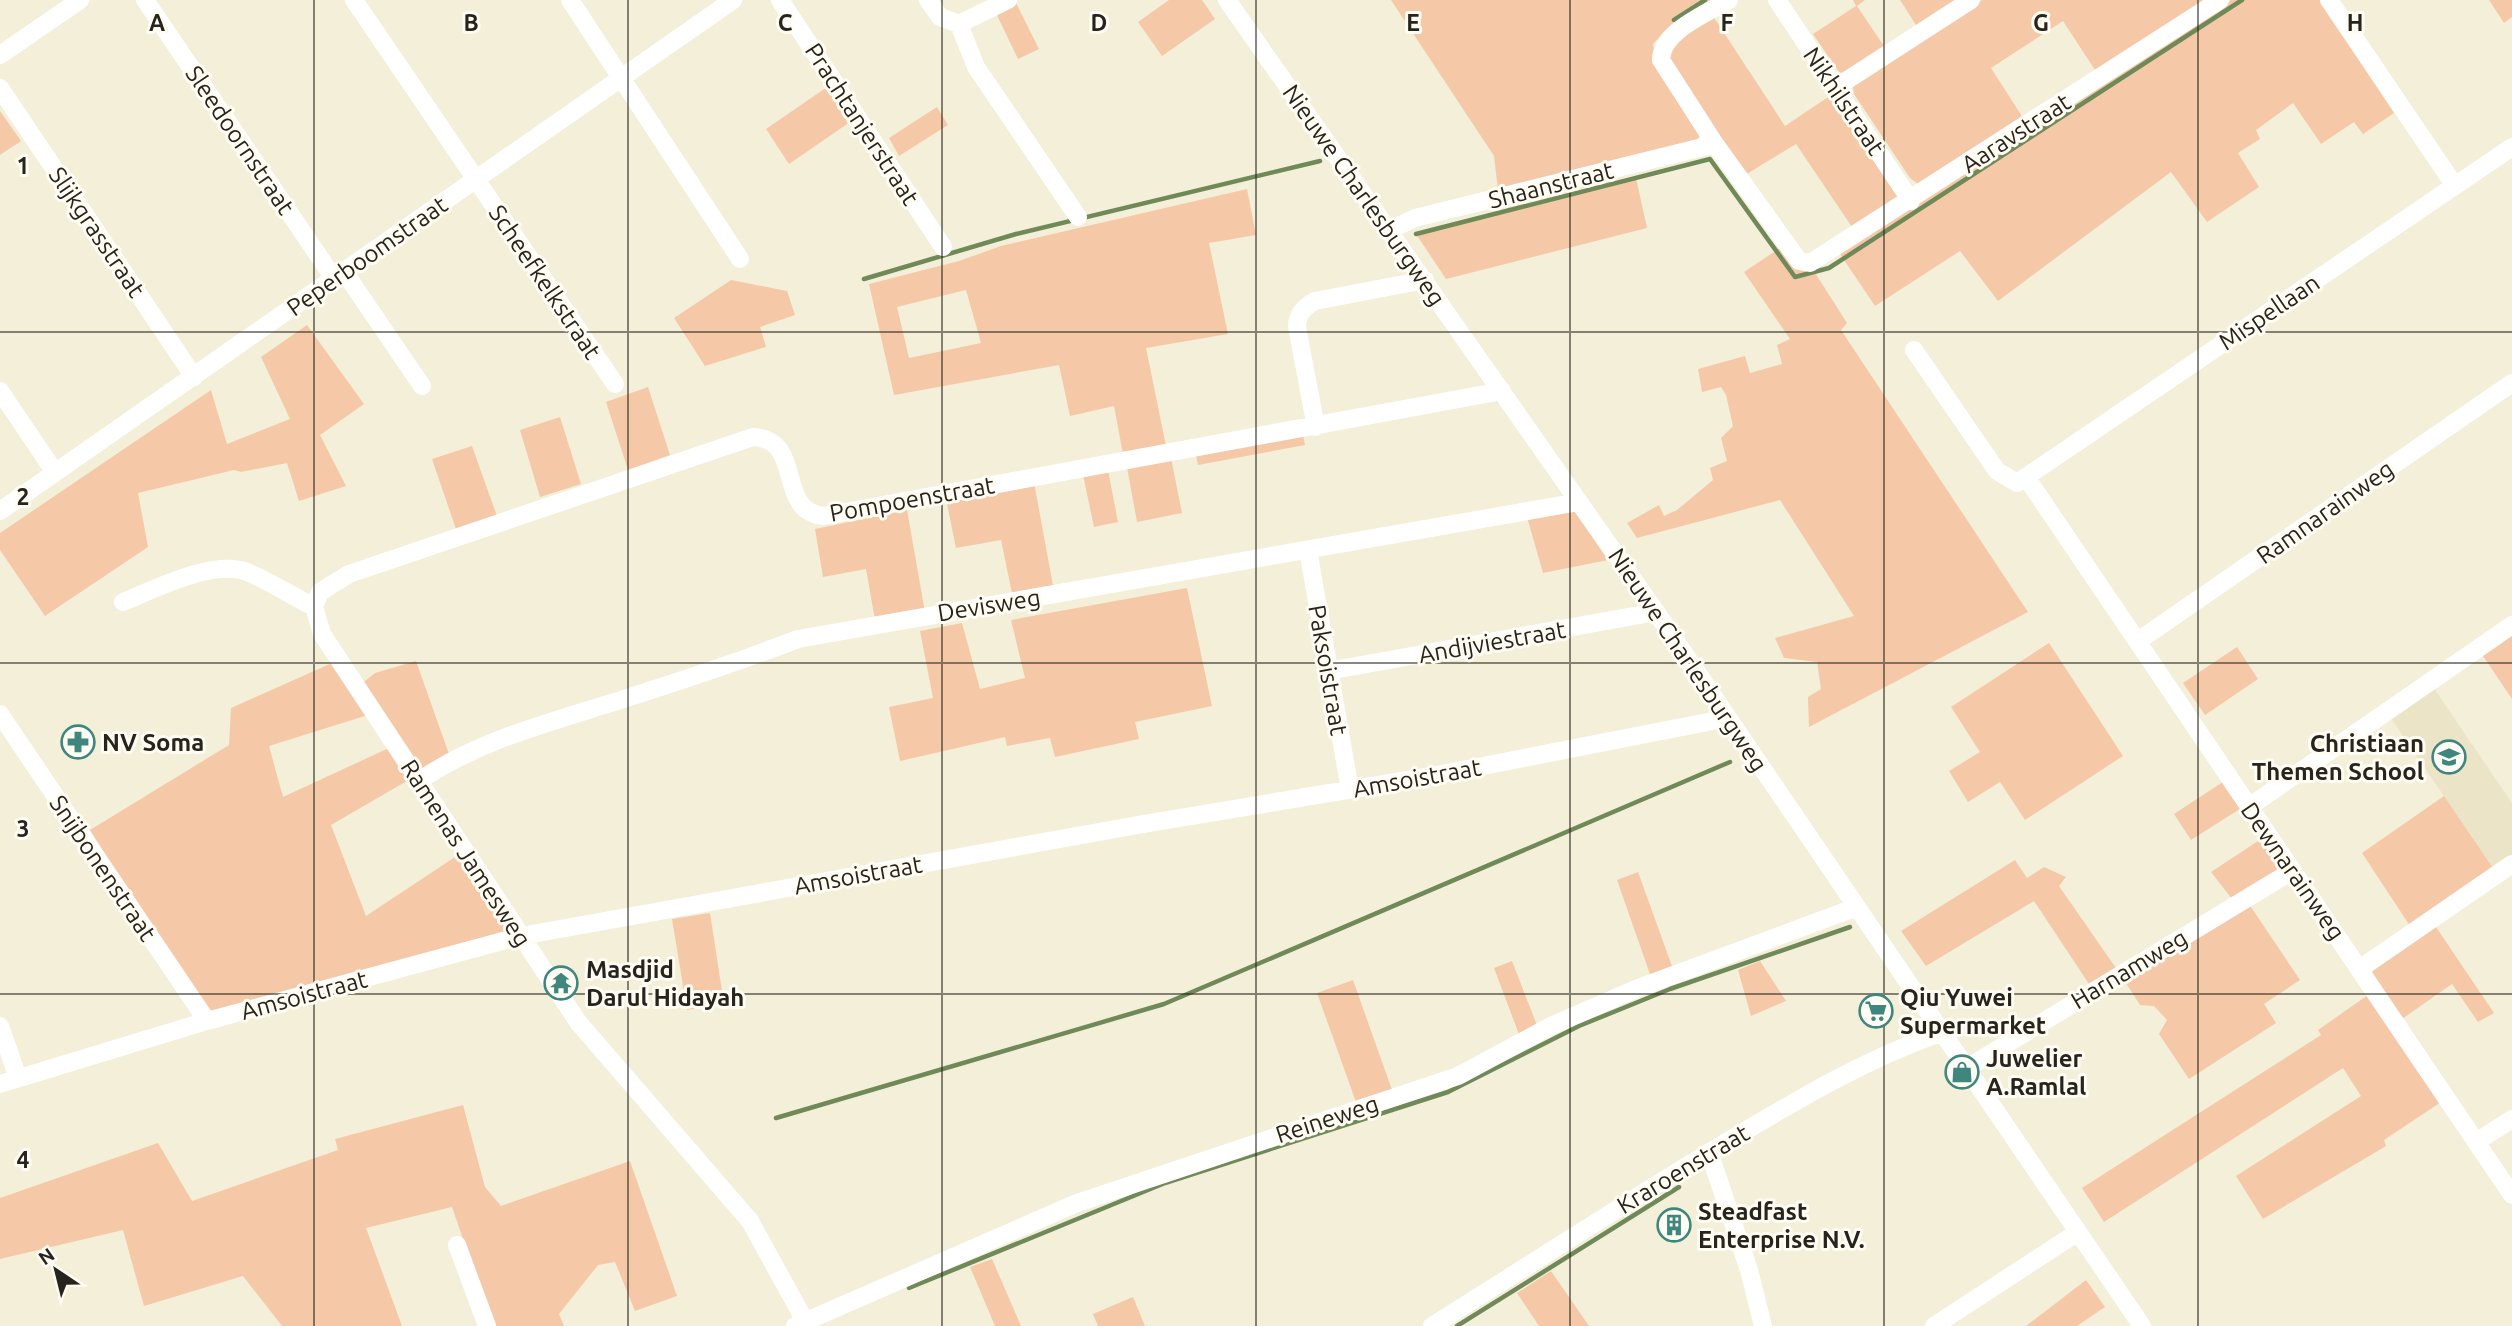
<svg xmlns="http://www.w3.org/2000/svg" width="2512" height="1326" viewBox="0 0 2512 1326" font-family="Ubuntu,sans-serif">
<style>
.built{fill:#ebe4c6}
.green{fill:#f5c9a7;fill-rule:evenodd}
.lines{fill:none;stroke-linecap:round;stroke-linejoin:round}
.stream{stroke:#708958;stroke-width:4.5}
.minor{stroke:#fff;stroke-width:18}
.grid{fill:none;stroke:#26241c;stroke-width:2;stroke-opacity:0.55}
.labels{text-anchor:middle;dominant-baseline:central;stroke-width:6;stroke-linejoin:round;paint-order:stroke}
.street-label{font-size:24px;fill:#26241c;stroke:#fefcf3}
.poi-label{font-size:24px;font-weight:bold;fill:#26241c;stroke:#fefcf3;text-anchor:start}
.grid-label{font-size:23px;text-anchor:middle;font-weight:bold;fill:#26241c;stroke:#fefcf3;stroke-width:6;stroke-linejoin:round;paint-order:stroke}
</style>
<rect width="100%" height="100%" fill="#f4efd9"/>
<path class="built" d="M2433 687 2512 803V855L2493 868 2390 717Z"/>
<path class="green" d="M1169 0H1202L1215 19 1162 56 1138 22Z
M1391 0H1715L1664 32 1653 44 1656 64 1700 136 1695 141 1498 190 1494 156Z
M1853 0H1865L1857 6 1886 49 1845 74 1839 72 1813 34 1856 6Z
M1900 0H1963L1918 28Z
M1982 0H2206L2097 73 2063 21 1991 68 2025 121 1918 184 1910 178 1854 94 1853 87 1860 79Z
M2231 0H2335L2324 7 2394 113 2363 134 2354 122 2321 144 2293 103 2256 130 2260 139 2238 153 2259 187 2207 222 2171 172 1998 301 1960 251 1875 306 1840 254Z
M2489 0H2512V17L2504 23Z
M1016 3 1039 49 1018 59 996 13Z
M1713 16 1785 126 1837 91 1903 195 1854 230 1796 144 1745 175 1669 60 1673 42Z
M830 85 853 120 789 164 766 129Z
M937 107 948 125 899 156 889 138Z
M0 111 21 141 0 155Z
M1636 178 1647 228 1446 279 1416 234Z
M1247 189 1256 235 1209 243 1228 334 1146 348 1166 446 1123 454 1114 406 1070 416 1059 365 894 395 869 284 959 261 1001 246ZM966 290 981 343 909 358 897 307Z
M1780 248 1812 268 1847 323 1841 330 2028 612 1809 727 1808 697 1821 689 1817 662 1784 658 1775 638 1854 616 1780 500 1637 538 1627 523 1659 505 1664 516 1677 510 1713 480 1710 468 1727 461 1721 438 1733 426 1726 395 1721 387 1702 392 1698 369 1745 356 1750 373 1782 364 1777 345 1790 339 1744 272Z
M731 280 787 291 795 315 760 327 766 347 705 366 674 318Z
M307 325 364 404 320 435 346 486 299 501 287 463 241 472 234 470 138 493 148 547 45 616 0 550V533L211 390 227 444 290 419 261 357Z
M648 387 670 455 628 470 606 402Z
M560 417 581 484 540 497 520 430Z
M1303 435 1305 445 1198 465 1196 455Z
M472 446 498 519 457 532 432 459Z
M1171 458 1182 513 1137 522 1127 467Z
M1108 470 1118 522 1094 527 1083 475Z
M1034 482 1054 591 1013 598 1001 540 956 548 946 499Z
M1573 509 1608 560 1543 573 1527 517Z
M907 510 925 612 875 620 866 569 823 577 815 529Z
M1187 588 1212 706 1135 722 1139 739 1055 757 1050 738 1007 746 1005 737 900 761 889 707 933 698 920 631 962 623 980 689 1025 678 1011 620Z
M2512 632V699L2481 653Z
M2049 643 2123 756 2025 820 2000 782 1968 802 1949 771 1980 752 1951 707Z
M2237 647 2258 679 2205 715 2183 683Z
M416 661 450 757 424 768 417 767 360 685 375 673Z
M332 663 368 715 269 746 283 797 391 747 412 778 331 825 366 916 461 853 506 920 508 932 212 1013 202 1008 90 830 229 745 231 708Z
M2226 780 2243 807 2191 840 2174 814Z
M2444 796 2493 868 2410 926 2362 853Z
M2264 837 2281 866 2278 872 2232 899 2211 872Z
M2015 860 2027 878 2044 867 2066 877 2059 886 2118 971 2091 987 2034 901 1926 966 1901 931Z
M1638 872 1673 969 1651 977 1617 880Z
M2249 904 2300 980 2264 1004 2276 1023 2189 1079 2159 1034 2167 1020 2154 1006 2140 1005 2124 980Z
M710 913 724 1004 687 1010 672 919Z
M2434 924 2494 1013 2478 1022 2452 984 2402 1019 2372 973 2374 967Z
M1512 961 1538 1028 1520 1037 1494 968Z
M1760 961 1786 1001 1751 1016 1738 970Z
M1353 980 1392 1090 1356 1102 1317 993Z
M2368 995 2441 1102 2384 1140 2386 1146 2263 1219 2236 1176 2361 1096 2343 1068 2104 1222 2082 1188 2321 1035 2318 1030Z
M463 1105 485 1187 501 1206 630 1161 677 1296 635 1311 615 1262 598 1265 559 1314 564 1326H493L452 1207 366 1228 402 1326H282L243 1276 144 1306 123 1230 0 1259V1198L158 1143 192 1201 338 1150 335 1139Z
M992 1259 1021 1326H995L970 1267Z
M1551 1271 1589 1326H1539L1517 1293Z
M2086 1280 2105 1307 2077 1326H2026Z
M1133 1297 1145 1326H1098L1093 1314Z"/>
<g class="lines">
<path class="stream" d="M1674 20 1705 0
M1416 234 1710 159 1795 277 1829 268 2242 0
M864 279 1016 234 1320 161
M776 1118 1164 1004 1730 762
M909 1288 1165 1183 1448 1092 1579 1026 1670 989 1850 927
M1457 1326 1679 1187"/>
<path class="minor" d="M145 0 335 280
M354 0 615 384
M570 0 740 259
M780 0 943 247
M928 0 940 17 959 24 976 67 1078 217
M1227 0 1656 612 2142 1326
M1729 0C1708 13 1661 31 1661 60L1715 144 1799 261 1810 263 2220 0
M1777 0 1911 201
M2329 0 2455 186
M959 24 1008 0
M0 55 80 0
M0 88 194 377
M1835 88 1971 0
M1388 231 1415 218 1715 144
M345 273 422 386
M1914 350 1997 471 2017 483 2512 147
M0 391 54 471
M1316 427 1297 327C1297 314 1304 307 1315 301L1425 280
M2026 477 2512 1195
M0 511 733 0
M1308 550 1350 790
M123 602C155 589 213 559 247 572 270 581 292 596 314 607L322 634 578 1022 750 1221 805 1321
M314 607 320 592 349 574 753 437C806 440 774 511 824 516L1502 391
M2138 641 2512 383
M1328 671 1656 612
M0 714 207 1021
M419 781C475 742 547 723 611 703 674 683 736 663 798 639L1579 502
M2249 807 2512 625
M2361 968 2512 864
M0 1026 18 1078
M1967 1068 2292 871
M0 1084 207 1021 521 936 1149 823 1432 776 1728 718
M2476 1142 2512 1119
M1709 1152 1749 1270 1763 1326
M457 1245 487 1326
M795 1326 1077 1203 1458 1076 1553 1025 1636 989 1857 907
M1432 1326C1533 1263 1632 1198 1735 1137 1802 1097 1868 1058 1943 1032
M1934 1326 2078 1232"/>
</g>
<path class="grid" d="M314 0V1326M628 0V1326M942 0V1326M1256 0V1326M1570 0V1326M1884 0V1326M2198 0V1326M0 332H2512M0 663H2512M0 994H2512"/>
<defs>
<symbol id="pharmacy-ring" viewBox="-11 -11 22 22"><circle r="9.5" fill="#fefcf3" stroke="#3f867e" stroke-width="1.5"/><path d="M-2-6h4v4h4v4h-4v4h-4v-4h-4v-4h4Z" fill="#3f867e"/></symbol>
<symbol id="school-ring" viewBox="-11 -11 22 22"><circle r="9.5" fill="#fefcf3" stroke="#3f867e" stroke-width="1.5"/><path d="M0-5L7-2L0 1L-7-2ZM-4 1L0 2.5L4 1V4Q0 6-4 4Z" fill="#3f867e"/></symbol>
<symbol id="temple-ring" viewBox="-11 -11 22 22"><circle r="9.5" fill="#fefcf3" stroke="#3f867e" stroke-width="1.5"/><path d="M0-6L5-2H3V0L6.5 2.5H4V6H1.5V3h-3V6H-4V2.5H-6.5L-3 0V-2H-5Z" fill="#3f867e"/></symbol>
<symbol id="supermarket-ring" viewBox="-11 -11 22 22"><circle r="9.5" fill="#fefcf3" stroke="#3f867e" stroke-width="1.5"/><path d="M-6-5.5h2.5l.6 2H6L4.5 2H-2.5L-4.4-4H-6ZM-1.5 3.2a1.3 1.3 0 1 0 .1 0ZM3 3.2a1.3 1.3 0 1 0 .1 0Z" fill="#3f867e"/></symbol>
<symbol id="shop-ring" viewBox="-11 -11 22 22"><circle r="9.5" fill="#fefcf3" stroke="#3f867e" stroke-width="1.5"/><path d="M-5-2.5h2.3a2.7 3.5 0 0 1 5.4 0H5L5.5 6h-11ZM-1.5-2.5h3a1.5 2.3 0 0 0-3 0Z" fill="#3f867e"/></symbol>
<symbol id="building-ring" viewBox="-11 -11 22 22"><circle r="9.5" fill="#fefcf3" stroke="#3f867e" stroke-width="1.5"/><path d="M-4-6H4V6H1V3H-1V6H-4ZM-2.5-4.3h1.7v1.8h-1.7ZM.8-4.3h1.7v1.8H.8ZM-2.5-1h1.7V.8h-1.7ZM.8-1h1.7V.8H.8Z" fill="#3f867e"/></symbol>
</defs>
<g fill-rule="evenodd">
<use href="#pharmacy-ring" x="59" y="723" width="38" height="38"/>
<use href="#school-ring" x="2430" y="738" width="38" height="38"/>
<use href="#temple-ring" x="542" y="964" width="38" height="38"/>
<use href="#supermarket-ring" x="1857" y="992" width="38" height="38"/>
<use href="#shop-ring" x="1943" y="1053" width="38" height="38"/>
<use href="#building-ring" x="1655" y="1206" width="38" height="38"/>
</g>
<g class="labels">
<g class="street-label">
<text transform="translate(1844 101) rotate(56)">Nikhilstraat</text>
<text transform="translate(862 124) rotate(57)">Prachtanjerstraat</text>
<text transform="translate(2016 133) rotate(-33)">Aaravstraat</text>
<text transform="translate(240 140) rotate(56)">Sleedoornstraat</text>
<text transform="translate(1551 185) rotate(-14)">Shaanstraat</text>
<text transform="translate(1364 195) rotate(55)">Nieuwe Charlesburgweg</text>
<text transform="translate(97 232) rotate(56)">Slijkgrasstraat</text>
<text transform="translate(367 256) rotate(-35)">Peperboomstraat</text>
<text transform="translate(545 282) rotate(56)">Scheefkelkstraat</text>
<text transform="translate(2269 312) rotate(-34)">Mispellaan</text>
<text transform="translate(912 499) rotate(-10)">Pompoenstraat</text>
<text transform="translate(2325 512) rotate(-35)">Ramnarainweg</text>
<text transform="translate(989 605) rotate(-9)">Devisweg</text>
<text transform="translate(1492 642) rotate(-10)">Andijviestraat</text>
<text transform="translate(1688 660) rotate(56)">Nieuwe Charlesburgweg</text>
<text transform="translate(1328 670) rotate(80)">Paksoistraat</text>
<text transform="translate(1417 778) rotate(-10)">Amsoistraat</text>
<text transform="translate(466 853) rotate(57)">Ramenas Jamesweg</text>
<text transform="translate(103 868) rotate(56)">Snijbonenstraat</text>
<text transform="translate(2293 871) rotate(55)">Dewnarainweg</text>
<text transform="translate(858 875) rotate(-10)">Amsoistraat</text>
<text transform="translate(2129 969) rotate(-31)">Harnamweg</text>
<text transform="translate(304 995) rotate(-15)">Amsoistraat</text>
<text transform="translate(1327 1119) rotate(-18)">Reineweg</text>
<text transform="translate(1683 1169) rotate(-31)">Kraroenstraat</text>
</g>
<g class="poi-label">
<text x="102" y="742">NV Soma</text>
<text x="2424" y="743" text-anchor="end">Christiaan<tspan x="2424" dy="28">Themen School</tspan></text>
<text x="586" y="969">Masdjid<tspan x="586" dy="28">Darul Hidayah</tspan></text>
<text x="1900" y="997">Qiu Yuwei<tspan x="1900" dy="28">Supermarket</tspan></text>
<text x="1986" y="1058">Juwelier<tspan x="1986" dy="28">A.Ramlal</tspan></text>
<text x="1698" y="1211">Steadfast<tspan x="1698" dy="28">Enterprise N.V.</tspan></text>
</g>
</g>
<g class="grid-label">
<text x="157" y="31">A</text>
<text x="471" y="31">B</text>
<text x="785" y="31">C</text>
<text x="1099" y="31">D</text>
<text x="1413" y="31">E</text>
<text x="1727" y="31">F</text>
<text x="2041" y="31">G</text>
<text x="2355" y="31">H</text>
<text x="23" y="174">1</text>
<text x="23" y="505">2</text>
<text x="23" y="837">3</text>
<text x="23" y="1168">4</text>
</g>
<g transform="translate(56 1270) rotate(325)" stroke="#fefcf3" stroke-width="5" paint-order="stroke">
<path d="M0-5L12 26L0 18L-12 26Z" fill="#26241c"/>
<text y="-10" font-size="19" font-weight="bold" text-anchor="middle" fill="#26241c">N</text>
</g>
</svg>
